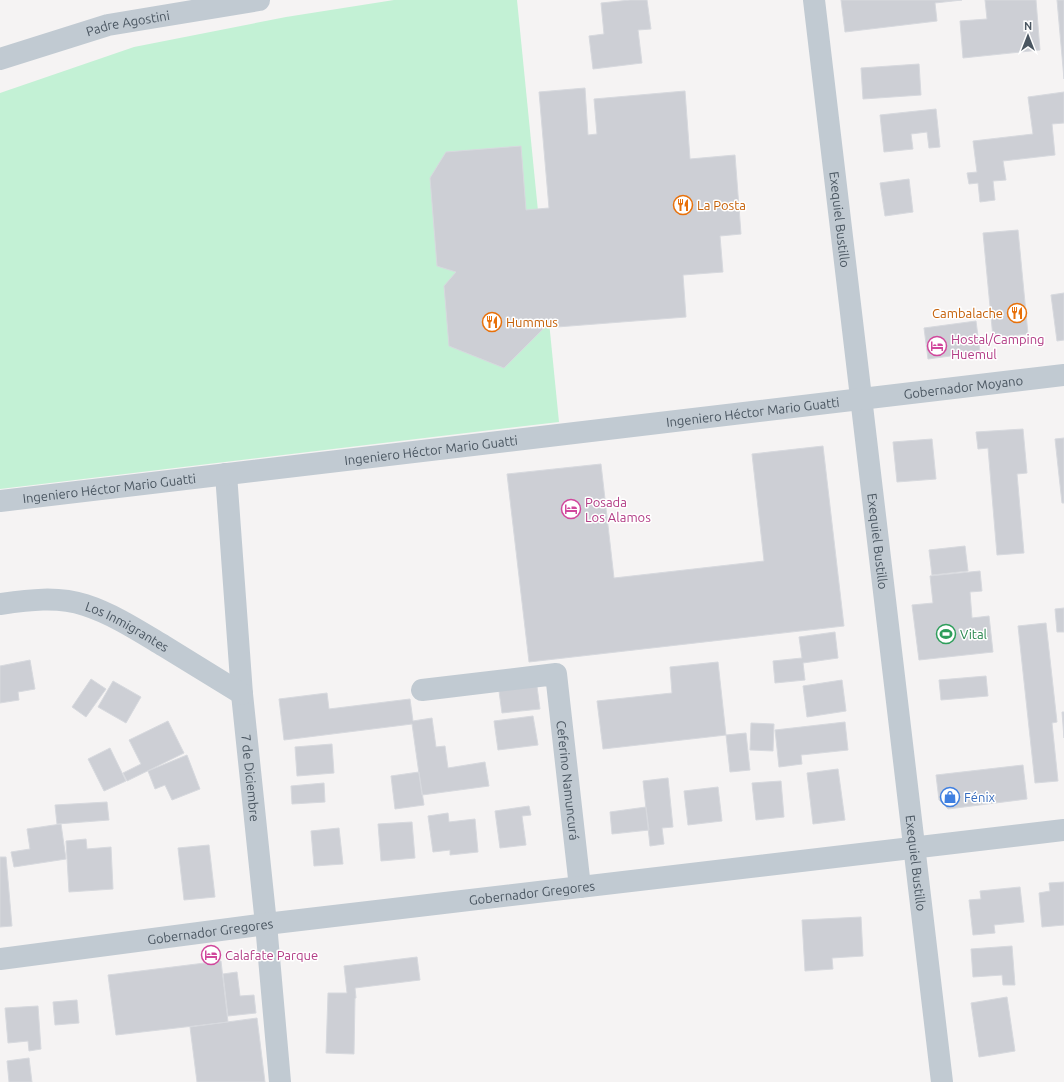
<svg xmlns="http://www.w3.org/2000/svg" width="1064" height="1082" viewBox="0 0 1064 1082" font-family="Ubuntu,sans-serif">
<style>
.green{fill:#c3f1d5}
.building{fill:#cdcfd5;stroke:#d7d9de}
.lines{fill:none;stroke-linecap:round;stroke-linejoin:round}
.minor{stroke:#c1cad2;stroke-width:22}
.labels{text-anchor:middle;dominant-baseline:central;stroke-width:3;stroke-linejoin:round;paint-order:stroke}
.street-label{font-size:13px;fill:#4a5661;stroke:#fff}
.food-label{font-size:13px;fill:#c56008;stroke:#fff;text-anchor:start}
.hotel-label{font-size:13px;fill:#b23c85;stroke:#fff;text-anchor:start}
.leisure-label{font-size:13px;fill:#27864d;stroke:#fff;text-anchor:start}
.shop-label{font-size:13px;fill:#366cbe;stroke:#fff;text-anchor:start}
</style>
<rect width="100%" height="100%" fill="#f5f3f3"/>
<path class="green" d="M394 0H517L559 422 0 489V93L134 47 286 17Z"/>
<path class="building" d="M630 0H647L651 29 638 30 642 63 593 69 589 36 604 34 601 3Z
M841 0H962L935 3 937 21 845 32Z
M985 0H1036L1040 50 963 58 960 21 987 19Z
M1057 0H1064V79Z
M919 64 921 95 863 99 861 68Z
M585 88 588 135 597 134 594 99 685 91 690 159 735 155 741 234 720 236 723 272 683 275 686 317 544 328 504 368 449 346 444 286 456 272 437 266 430 178 446 152 521 146 526 210 549 208 539 92Z
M1064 92V123L1052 124 1055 155 1003 161 1006 180 993 181 995 200 980 202 978 183 969 184 967 173 977 172 973 141 1033 134 1028 97Z
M936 109 940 147 929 148 927 132 911 134 913 149 884 152 880 115Z
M909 179 913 212 885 216 880 183Z
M1018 230 1028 334 993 338 983 233Z
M1064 293V340L1057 341 1051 295Z
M976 321 980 352 928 359 924 328Z
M1023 429 1027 473 1017 474 1024 553 997 555 988 448 978 449 976 432Z
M1064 438V503H1062L1055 439Z
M932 439 936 479 897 482 893 442Z
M823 446 844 626 529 662 507 474 601 464 614 578 764 561 752 454Z
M965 546 968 571 932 575 929 550Z
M980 571 982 591 970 592 972 618 989 616 993 652 919 660 912 605 933 603 930 576Z
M1064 608V632H1057L1055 609Z
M1046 623 1057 722 1052 723 1058 781 1035 783 1018 626Z
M835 632 838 658 803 663 805 680 775 683 773 661 802 658 799 637Z
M30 660 35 689 18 692 19 700 0 703V666Z
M718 662 726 735 603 749 597 701 672 693 670 667Z
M986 676 988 696 941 700 939 680Z
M91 679 106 689 86 717 72 707Z
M536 679 540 709 502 713 498 684Z
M842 680 846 711 807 717 803 686Z
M113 681 141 697 126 723 98 707Z
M327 693 329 709 410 699 413 721 432 718 436 747 445 746 448 768 485 762 489 786 422 795 412 724 284 740 279 699Z
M1062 712H1064V738Z
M533 716 538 745 498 750 494 721Z
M168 721 184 753 127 781 123 773 141 764 129 740Z
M845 722 848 750 801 755 802 764 779 767 775 730Z
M751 723 774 724 773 751 750 750Z
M746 733 750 770 730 772 726 735Z
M332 744 334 773 297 776 295 747Z
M110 748 126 781 104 791 88 759Z
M187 755 200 789 172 800 165 785 155 789 148 771Z
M1023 765 1027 799 948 809 939 800 936 775Z
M838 769 845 820 813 824 807 773Z
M419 772 424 805 395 809 391 776Z
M668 778 673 827 662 828 664 844 650 846 643 781Z
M781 781 784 817 756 820 752 783Z
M324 783 325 802 292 804 291 786Z
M718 787 722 821 688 825 684 791Z
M107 802 109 820 57 824 55 805Z
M529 806 531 815 522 816 526 845 500 848 495 811Z
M646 807 649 830 612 834 610 812Z
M448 813 449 822 475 819 478 852 450 855V850L433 852 428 816Z
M412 822 415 858 381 861 378 824Z
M61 824 66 859 14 867 11 852 30 849 27 829Z
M339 828 343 864 314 866 311 831Z
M86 839 87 849 111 847 113 889 69 892 66 841Z
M209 845 215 897 184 900 178 848Z
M0 857H6L12 926 0 927Z
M1064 882V925L1042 927 1039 893 1050 891 1049 883Z
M1020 887 1024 922 994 925 995 933 973 935 969 900 981 899 980 891Z
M861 917 863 956 832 958 833 969 805 971 802 920Z
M1012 946 1015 985H1003L1002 975 973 977 971 949Z
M417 957 420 980 355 988 356 998H355L354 1054 326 1053 328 993H347L344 966Z
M221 961 228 1022 116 1035 108 975Z
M237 972 240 996 254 995 256 1013 228 1016 223 974Z
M1007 997 1015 1051 979 1057 971 1003Z
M77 1000 79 1023 55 1025 53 1002Z
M38 1006 41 1049 29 1051 28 1041 8 1043 5 1008Z
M257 1018 265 1082H197L190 1027Z
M29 1058 32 1082H9L7 1061Z"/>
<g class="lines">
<g class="minor">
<path id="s1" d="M814 0 942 1082"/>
<path id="s2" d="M0 59 108 25 259 0"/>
<path id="s3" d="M226 474 242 694 266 924 280 1082"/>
<path id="s4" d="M0 501 1064 375"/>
<path id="s5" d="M0 604C28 600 58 596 85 605 113 614 139 631 164 646 190 662 216 678 242 694"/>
<path id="s6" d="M422 690 556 674 580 887"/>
<path id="s7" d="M0 959 266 924 1064 830"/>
</g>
</g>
<defs>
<symbol id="restaurant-ring" viewBox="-11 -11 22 22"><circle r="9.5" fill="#fff" stroke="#e8710a" stroke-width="1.5"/><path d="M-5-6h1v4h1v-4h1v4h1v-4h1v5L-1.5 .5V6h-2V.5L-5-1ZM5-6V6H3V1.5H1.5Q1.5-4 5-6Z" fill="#e8710a"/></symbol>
<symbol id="hotel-ring" viewBox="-11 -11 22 22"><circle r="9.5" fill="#fff" stroke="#d1479c" stroke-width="1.5"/><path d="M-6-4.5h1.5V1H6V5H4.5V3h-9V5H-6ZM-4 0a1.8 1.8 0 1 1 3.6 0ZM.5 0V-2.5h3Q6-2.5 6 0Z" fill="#d1479c"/></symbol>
<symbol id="stadium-ring" viewBox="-11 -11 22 22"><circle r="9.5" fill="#fff" stroke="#2e9e5b" stroke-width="1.5"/><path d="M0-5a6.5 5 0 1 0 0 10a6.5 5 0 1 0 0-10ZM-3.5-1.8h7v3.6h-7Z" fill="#2e9e5b"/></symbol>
<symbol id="shop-ring" viewBox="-11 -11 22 22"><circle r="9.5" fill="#fff" stroke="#3f7fe0" stroke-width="1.5"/><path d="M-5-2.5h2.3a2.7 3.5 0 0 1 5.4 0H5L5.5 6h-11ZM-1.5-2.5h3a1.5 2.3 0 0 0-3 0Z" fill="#3f7fe0"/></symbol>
</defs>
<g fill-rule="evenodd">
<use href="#restaurant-ring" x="672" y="194" width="22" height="22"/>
<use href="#restaurant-ring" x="1006" y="302" width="22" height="22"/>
<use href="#restaurant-ring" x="481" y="311" width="22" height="22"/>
<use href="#hotel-ring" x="926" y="335" width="22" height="22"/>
<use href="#hotel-ring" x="560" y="498" width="22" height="22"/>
<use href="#stadium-ring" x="935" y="623" width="22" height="22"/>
<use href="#shop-ring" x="939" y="786" width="22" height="22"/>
<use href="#hotel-ring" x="200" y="944" width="22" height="22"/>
</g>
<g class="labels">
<g class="street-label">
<text stroke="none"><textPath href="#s2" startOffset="133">Padre Agostini</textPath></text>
<text stroke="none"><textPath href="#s1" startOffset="221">Exequiel Bustillo</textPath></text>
<text stroke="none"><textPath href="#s4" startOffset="970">Gobernador Moyano</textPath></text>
<text stroke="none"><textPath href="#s4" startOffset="758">Ingeniero Héctor Mario Guatti</textPath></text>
<text stroke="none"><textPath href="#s4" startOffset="434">Ingeniero Héctor Mario Guatti</textPath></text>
<text stroke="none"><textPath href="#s4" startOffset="110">Ingeniero Héctor Mario Guatti</textPath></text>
<text stroke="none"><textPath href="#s1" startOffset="545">Exequiel Bustillo</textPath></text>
<text stroke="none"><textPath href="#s5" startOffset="133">Los Inmigrantes</textPath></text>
<text stroke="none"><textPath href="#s3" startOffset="305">7 de Diciembre</textPath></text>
<text stroke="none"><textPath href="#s6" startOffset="242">Ceferino Namuncurá</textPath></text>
<text stroke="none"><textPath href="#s1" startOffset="869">Exequiel Bustillo</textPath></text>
<text stroke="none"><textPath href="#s7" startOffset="536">Gobernador Gregores</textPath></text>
<text stroke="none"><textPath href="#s7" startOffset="212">Gobernador Gregores</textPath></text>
</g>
<g class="food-label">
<text x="697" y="205">La Posta</text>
<text x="1003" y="313" text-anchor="end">Cambalache</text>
<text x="506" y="322">Hummus</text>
</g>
<g class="hotel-label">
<text x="951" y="339">Hostal/Camping<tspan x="951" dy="15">Huemul</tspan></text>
<text x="585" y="502">Posada<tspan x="585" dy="15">Los Alamos</tspan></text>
<text x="225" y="955">Calafate Parque</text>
</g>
<g class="leisure-label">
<text x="960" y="634">Vital</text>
</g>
<g class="shop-label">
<text x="964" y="797">Fénix</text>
</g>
</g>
<g transform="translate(1028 36)" stroke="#ffffff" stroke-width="3" paint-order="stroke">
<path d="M0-3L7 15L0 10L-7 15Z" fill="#4a5661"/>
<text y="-6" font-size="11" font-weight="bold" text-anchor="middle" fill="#4a5661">N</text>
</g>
</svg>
